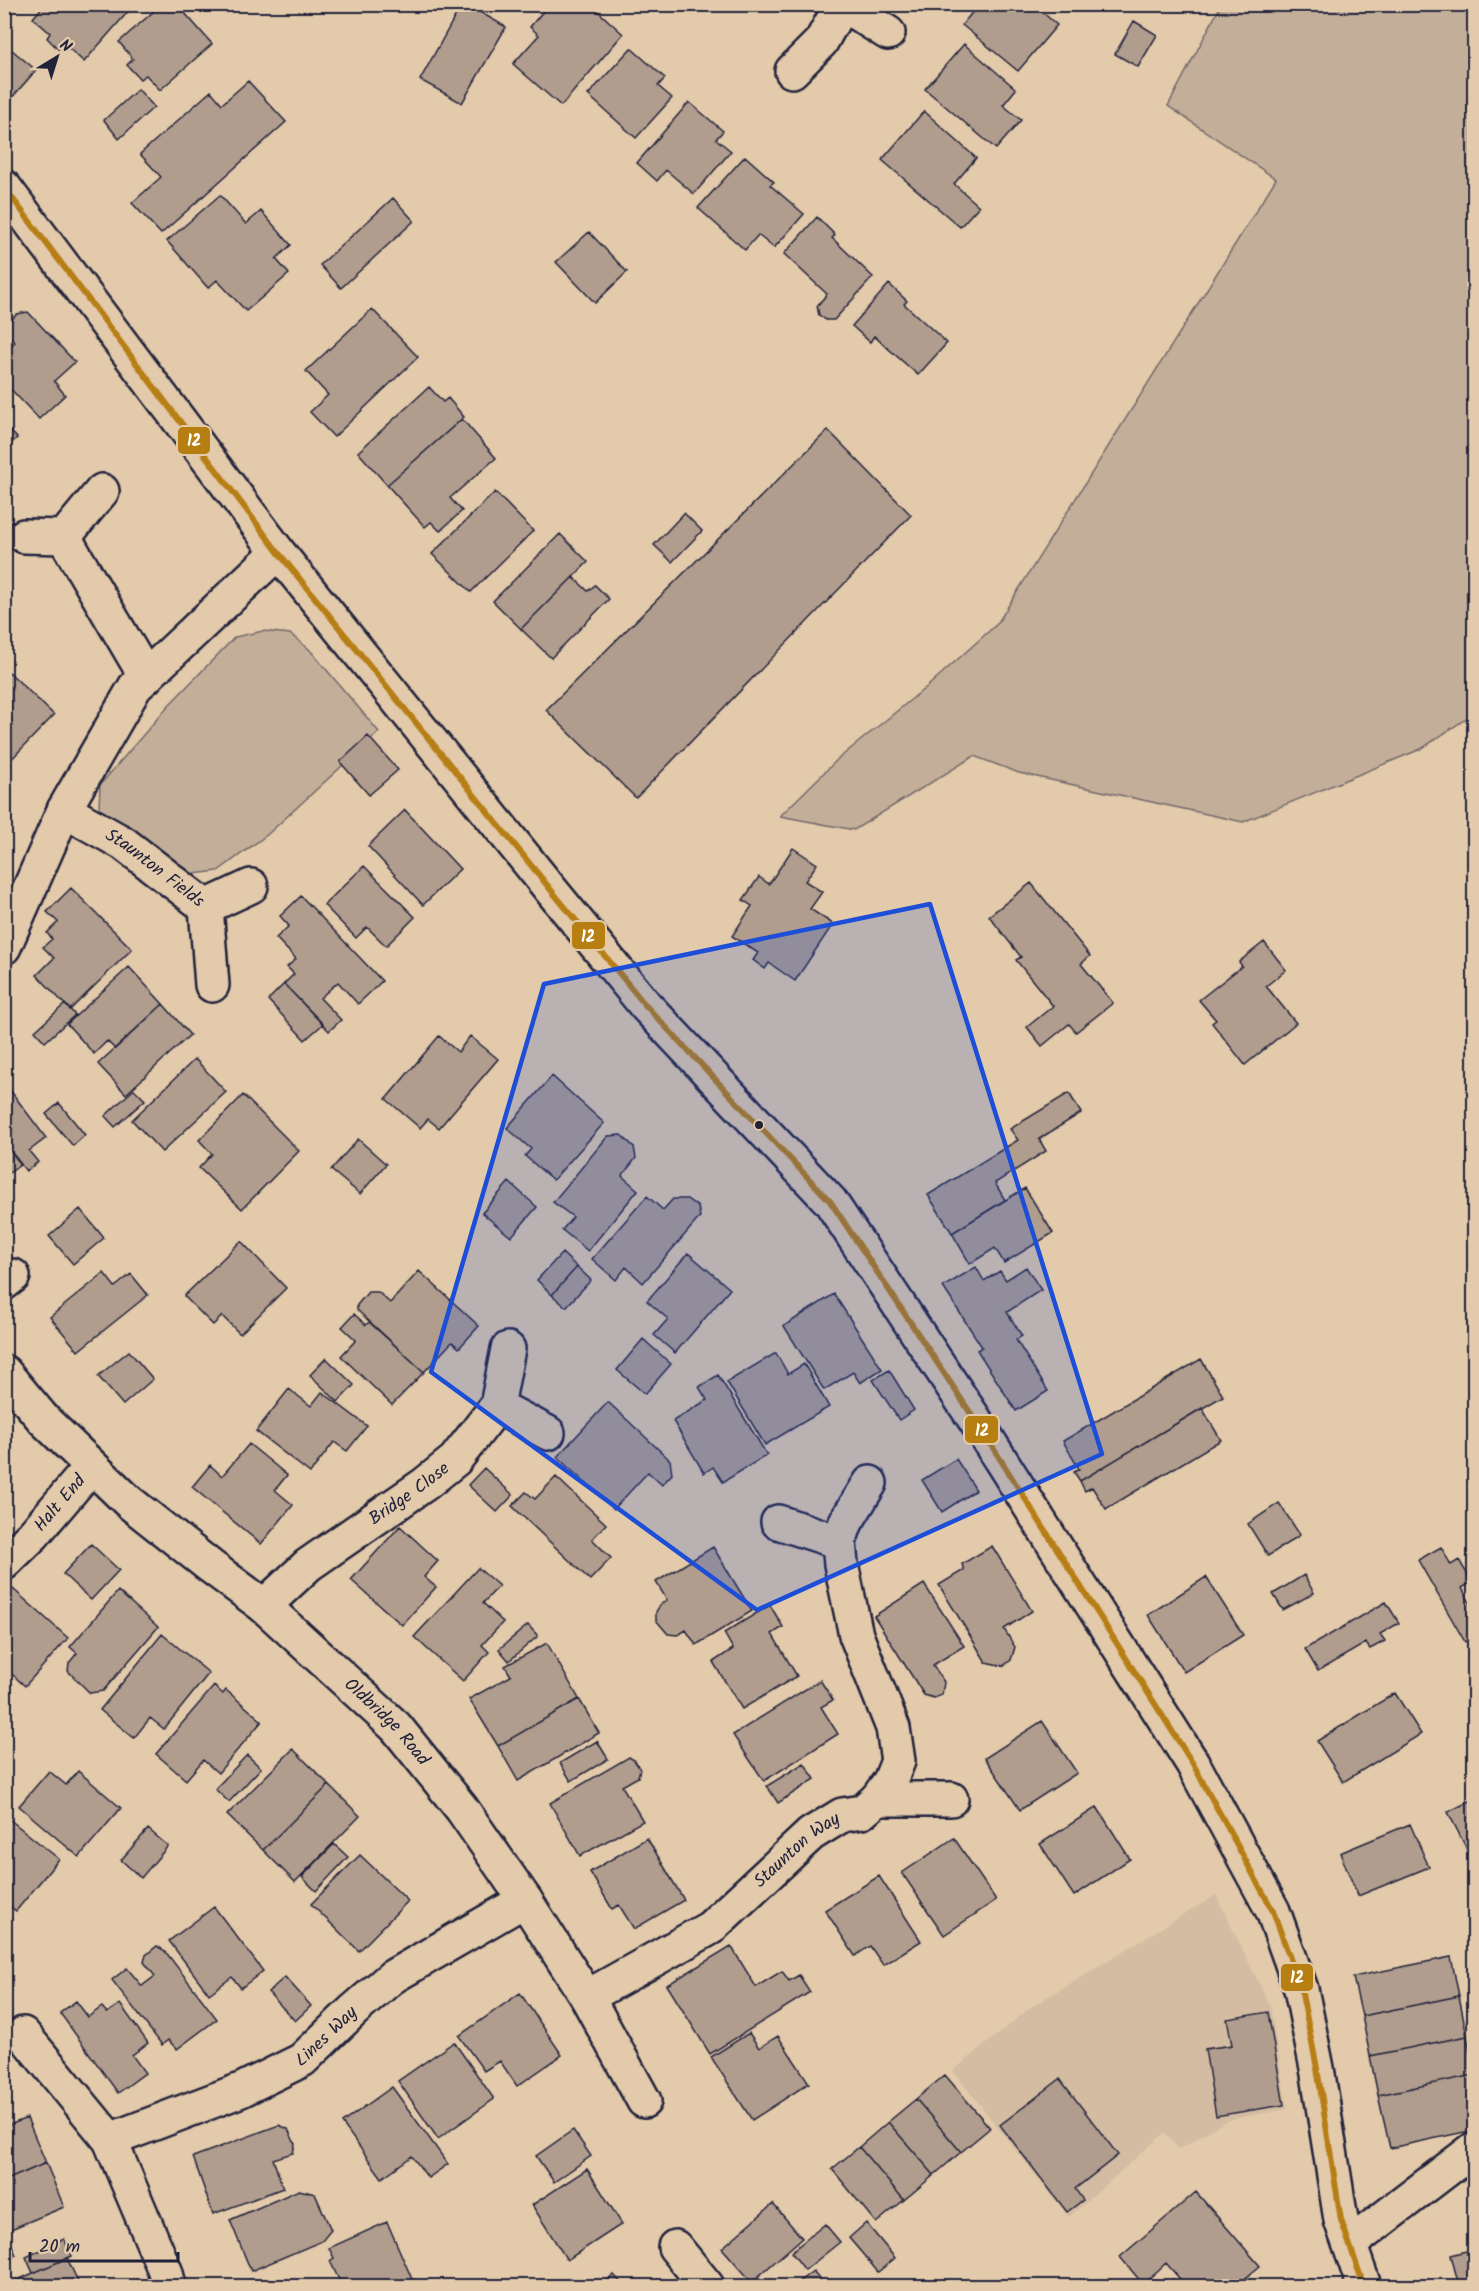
<svg xmlns="http://www.w3.org/2000/svg" width="1479" height="2291" viewBox="0 0 1479 2291" font-family="Kalam,sans-serif">
<style>
.built{fill:#d3bca2}
.green{fill:#c3af99;stroke:#72686a;stroke-width:1.5}
.building{fill:#b09d8e;stroke:#22223b;stroke-width:1.5}
.lines{fill:none;stroke-linecap:round;stroke-linejoin:round}
.street-casing{stroke:#22223b;stroke-width:38}
.street{stroke:#e2caab;stroke-width:33}
.bus-1-casing{stroke:#e2caab;stroke-width:10}
.bus-1{stroke:#b77e12;stroke-width:6}
.marked{fill:#1d4ed8;fill-opacity:0.2;stroke:#1d4ed8;stroke-width:4.5;stroke-linejoin:round}
.bus-dot{fill:#22223b;stroke:#e2caab;stroke-width:2}
.labels{text-anchor:middle;dominant-baseline:central;stroke-width:5;stroke-linejoin:round;paint-order:stroke}
.street-label{font-size:18px;fill:#22223b;stroke:#e2caab}
.line-badge{stroke:#e2caab;stroke-width:2}
.badge-label{font-size:16px;text-anchor:middle;font-weight:bold;fill:#fff}
</style>
<rect width="100%" height="100%" fill="#e2caab"/>
<filter id="ink" filterUnits="userSpaceOnUse"><feTurbulence type="fractalNoise" baseFrequency=".0167" numOctaves="2"/><feDisplacementMap in="SourceGraphic" scale="12" xChannelSelector="R" yChannelSelector="G"/><feConvolveMatrix kernelMatrix="1 2 1 2 8 2 1 2 1" color-interpolation-filters="sRGB"/></filter>
<g filter="url(#ink)">
<path class="built" d="M1216 1895 1270 2006 1287 2109 1227 2120 1179 2149 1164 2133 1069 2217 953 2071 1031 2007Z"/>
<path class="green" d="M1221 5H1474V713L1421 749 1243 822 1019 773 974 756 854 830 780 816 838 759 929 685 997 624 1276 179 1168 106Z
M263 631 290 634 309 649 379 732 268 834 218 871 193 874 113 827 99 809 100 785 169 705 235 637Z"/>
<path class="building" d="M45 4H131L133 6 84 62 64 44 59 50 47 38 50 33 33 18Z
M162 4H177L212 44 160 90 146 75 140 79 127 65 133 59 119 42Z
M462 4H466L506 27 462 103 420 80Z
M549 4H590L623 34 561 106 513 64 539 35 530 27Z
M979 4H1033L1057 25 1018 71 962 25Z
M1134 21 1157 35 1138 67 1115 54Z
M964 44 1016 89 1003 105 1021 120 996 149 925 89Z
M6 45 36 70 10 100 4 95Z
M631 48 665 78 658 86 672 98 636 138 588 95Z
M248 81 286 122 161 234 132 203 161 177 140 154 211 91 222 104Z
M138 89 154 107 119 139 104 120Z
M689 102 723 131 716 139 731 151 694 194 666 170 657 181 637 163Z
M924 111 976 158 954 184 979 206 960 227 882 160Z
M745 156 774 182 770 185 804 214 774 248 758 235 745 250 698 208Z
M220 195 246 224 261 211 291 245 276 259 289 274 246 311 217 280 208 288 167 241Z
M393 198 414 221 341 288 320 265Z
M817 217 835 235 832 238 873 277 834 320H826L819 315 817 306 827 294 784 254Z
M589 232 627 272 595 303 556 262Z
M889 284 907 301 904 304 947 343 918 375 874 336 870 342 852 326Z
M372 309 418 357 334 437 310 412 328 395 306 371Z
M28 312 75 362 54 381 65 395 39 419 4 382V352L15 342 7 334 8 323 17 314Z
M429 387 443 402 448 398 464 417 387 485 358 452Z
M462 419 496 458 450 498 462 511 440 531 431 522 425 527 387 485Z
M4 424 17 438 4 450Z
M828 430 911 515 636 798 546 710Z
M495 492 533 531 471 592 432 554Z
M684 513 702 531 672 562 654 545Z
M560 534 588 562 521 629 493 601Z
M573 577 588 591 595 585 609 599 551 658 521 629Z
M9 672 54 715 4 767V677Z
M368 736 398 770 369 795 340 762Z
M405 810 460 869 423 905 368 846Z
M793 848 817 864 805 881 822 892 810 909 833 924 795 981 769 963 765 969 753 960 758 953 732 936 752 906 743 900 759 877 769 884Z
M364 866 415 917 386 946 367 927 356 938 324 905Z
M1031 883 1090 956 1081 964 1113 1003 1076 1032 1069 1024 1042 1046 1027 1027 1053 1006 1016 960 1021 957 989 916Z
M71 888 132 949 70 1010 37 975 54 958 43 947 52 939 47 933 58 922 47 912Z
M301 896 382 981 358 1004 338 982 320 998 341 1020 329 1031 284 984 294 974 287 967 296 959 276 938 289 926 280 916Z
M1264 942 1286 970 1266 986 1296 1023 1245 1065 1212 1023 1216 1020 1199 1000 1242 966 1239 962Z
M129 967 163 1004 115 1049 107 1041 94 1054 67 1024Z
M284 984 323 1024 305 1040 268 1000Z
M65 1004 75 1015 45 1042 35 1031Z
M163 1004 190 1035 126 1094 98 1064Z
M439 1036 458 1052 470 1036 498 1059 439 1128 428 1119 420 1128 386 1099Z
M195 1059 226 1092 162 1152 132 1120Z
M552 1076 604 1123 553 1180 525 1156 531 1149 507 1128Z
M134 1089 145 1100 115 1127 105 1116Z
M10 1090 46 1138 29 1151 38 1162 26 1171 4 1143V1094Z
M1069 1093 1081 1113 1039 1139 1046 1151 995 1183 1005 1200 952 1233 928 1195 1018 1140 1010 1129Z
M243 1095 299 1151 242 1209 199 1168 212 1154 199 1140Z
M59 1103 85 1135 73 1146 46 1114Z
M621 1135 634 1147 636 1158 622 1176 638 1190 588 1251 562 1230 573 1217 553 1202 608 1136Z
M358 1139 386 1164 360 1194 331 1170Z
M4 1143 21 1164 4 1177Z
M509 1182 537 1207 511 1237 482 1213Z
M1025 1188 1053 1233 1004 1263 995 1248 970 1264 952 1233Z
M647 1196 663 1210 673 1199H687L698 1207 700 1217 643 1283 626 1267 616 1280 592 1259Z
M80 1209 104 1238 73 1264 49 1236Z
M241 1241 286 1288 240 1334 222 1316 213 1325 184 1296Z
M562 1253 577 1267 552 1295 537 1280Z
M688 1253 730 1289 675 1353 654 1335 668 1319 647 1301Z
M577 1267 591 1280 566 1307 552 1295Z
M976 1267 984 1281 1000 1271 1006 1280 1026 1267 1041 1290 1007 1312 1022 1336 1016 1340 1048 1391 1016 1411 977 1350 982 1347 943 1287Z
M419 1271 479 1326 459 1348 452 1342 424 1372 357 1310V1305L368 1292H378L390 1303Z
M104 1273 115 1287 131 1274 148 1295 78 1351 50 1317Z
M834 1294 882 1369 860 1383 853 1372 824 1390 784 1326Z
M354 1314 366 1325 369 1322 424 1372 392 1405 341 1356 356 1340 342 1327Z
M643 1339 671 1364 645 1394 617 1370Z
M129 1351 153 1379 123 1405 98 1376Z
M776 1353 788 1374 804 1364 829 1407 765 1445 727 1382Z
M326 1358 354 1385 338 1402 310 1375Z
M1201 1359 1223 1396 1080 1481 1074 1472 1079 1469 1063 1441Z
M889 1370 914 1410 899 1420 873 1380Z
M718 1375 767 1455 723 1482 713 1467 704 1473 673 1421 707 1400 699 1387Z
M289 1389 311 1406 322 1392 367 1426 347 1451 334 1442 310 1473 256 1431Z
M608 1402 670 1460 672 1474 662 1485 648 1472 614 1509 557 1457Z
M1202 1408 1221 1440 1106 1509 1092 1487 1085 1491 1080 1481Z
M249 1444 287 1475 275 1490 293 1505 261 1544 192 1487 210 1465 222 1476Z
M956 1459 976 1490 942 1512 922 1480Z
M484 1468 513 1495 497 1512 468 1485Z
M556 1477 606 1524 592 1539 611 1558 590 1580 512 1506 526 1492 535 1499Z
M1279 1503 1300 1535 1268 1556 1248 1524Z
M400 1526 438 1561 424 1577 436 1587 402 1625 351 1580Z
M91 1544 119 1570 91 1600 63 1574Z
M992 1546 1032 1611 1004 1629 1015 1647 1011 1660 1003 1666 986 1662 939 1585 964 1570 962 1564Z
M713 1547 752 1611 696 1645 686 1630 678 1635 668 1634 656 1620V1612L660 1605 667 1600 656 1582Z
M1441 1547 1451 1565 1459 1560 1472 1582 1462 1588 1474 1610V1636L1465 1642 1418 1560Z
M478 1568 499 1586 483 1603 503 1622 482 1645 489 1652 463 1681 414 1637Z
M1304 1575 1314 1593 1283 1610 1273 1594Z
M1206 1577 1243 1635 1184 1672 1148 1615Z
M924 1584 964 1646 933 1665 944 1682 942 1695 934 1698 924 1695 874 1616Z
M13 1589 68 1638 25 1686 4 1667V1599Z
M118 1591 158 1627 103 1691 90 1693 68 1671 69 1663 77 1653 70 1647Z
M1386 1602 1399 1623 1380 1634 1385 1641 1370 1649 1366 1643 1318 1671 1305 1649Z
M770 1605 783 1627 772 1634 797 1676 742 1709 713 1662 733 1649 724 1633Z
M528 1625 538 1636 509 1661 499 1649Z
M162 1634 209 1673 164 1729 150 1718 134 1738 100 1710Z
M547 1643 579 1699 498 1746 469 1699 511 1676 505 1666Z
M820 1680 833 1700 821 1707 838 1734 764 1781 733 1735Z
M214 1686 223 1694 226 1690 262 1721 218 1773 203 1760 186 1780 156 1754Z
M1395 1693 1421 1734 1343 1782 1317 1741Z
M579 1699 599 1733 518 1781 498 1746Z
M1042 1721 1077 1773 1020 1810 985 1758Z
M597 1741 608 1759 571 1781 560 1763Z
M293 1749 329 1785 263 1850 227 1815Z
M247 1755 261 1768 229 1802 215 1789Z
M629 1757 634 1760 640 1769 638 1777 622 1786 643 1821 580 1856 550 1803Z
M804 1763 815 1779 778 1803 767 1786Z
M49 1771 66 1785 78 1771 121 1808 79 1857 19 1806Z
M329 1785 360 1816 295 1882 263 1850Z
M1474 1799V1863L1448 1812Z
M1097 1807 1130 1859 1074 1896 1040 1844Z
M4 1815 59 1859 16 1911 4 1902Z
M1410 1824 1429 1867 1358 1896 1340 1853Z
M148 1829 168 1846 141 1878 121 1860Z
M647 1838 684 1900 634 1929 619 1905 612 1909 590 1872Z
M954 1838 996 1900 944 1935 902 1873Z
M334 1844 348 1857 316 1891 302 1877Z
M360 1855 408 1901 359 1951 311 1904Z
M879 1876 921 1941 883 1965 870 1946 855 1956 825 1910Z
M214 1907 263 1971 241 1988 232 1977 209 1994 169 1941Z
M157 1946 165 1951 217 2019 177 2049 168 2040 162 2045 112 1980 127 1968 142 1986 155 1976 144 1962 146 1955Z
M731 1946 756 1987 782 1971 789 1981 799 1975 810 1992 710 2054 667 1985Z
M1451 1957 1459 1996 1362 2016 1353 1977Z
M285 1977 311 2006 295 2021 268 1992Z
M520 1993 562 2055 517 2086 500 2061 484 2071 459 2036Z
M1459 1996 1467 2036 1370 2056 1362 2016Z
M76 2001 88 2017 102 2007 107 2013 120 2004 148 2043 132 2055 145 2073 118 2093 60 2013Z
M1268 2012 1284 2105 1216 2116 1205 2049 1232 2045 1227 2019Z
M749 2033 759 2048 778 2036 809 2083 752 2120 711 2057Z
M1467 2036 1474 2075 1378 2095 1370 2056Z
M454 2042 494 2099 438 2139 398 2081Z
M945 2075 990 2128 961 2152 916 2099Z
M1474 2075V2130L1390 2148 1378 2095Z
M1060 2079 1118 2155 1075 2189 1083 2200 1067 2212 1000 2125Z
M392 2087 448 2164 428 2178 412 2156 382 2178 342 2123Z
M916 2099 961 2152 934 2175 888 2122Z
M27 2118 46 2163 4 2181V2127Z
M888 2122 934 2175 904 2200 859 2147Z
M279 2125 288 2129 295 2144 293 2153 273 2159 283 2188 213 2214 193 2157Z
M573 2130 591 2156 554 2182 536 2156Z
M859 2147 904 2200 876 2223 832 2169Z
M46 2163 64 2207 6 2231 4 2227V2181Z
M587 2169 622 2224 567 2260 532 2205Z
M299 2190 315 2194 331 2230 322 2241 251 2271 230 2220Z
M1196 2192 1260 2266 1236 2286H1186L1166 2263 1143 2284 1120 2257Z
M773 2204 802 2238 752 2282 722 2248Z
M387 2222 415 2286H342L330 2261 334 2258 329 2248Z
M866 2223 895 2258 878 2272 849 2238Z
M825 2224 840 2242 805 2270 791 2252Z
M8 2236 16 2255 4 2260V2237Z
M64 2239 72 2256 33 2273 26 2257Z
M1474 2249V2286H1459L1451 2255Z
M67 2258 80 2286H4Z
M813 2271 826 2286H793Z
M614 2275 624 2286H601Z
M1173 2279 1179 2286H1164Z"/>
<g class="lines">
<defs>
<g id="street">
<path d="M792 71 821 42 842 4 888 33"/>
<path d="M4 187 278 552 551 890 646 1006 830 1201 983 1432 1193 1764 1273 1911 1301 1989 1317 2068 1341 2220 1364 2286"/>
<path d="M102 491 64 537 146 677"/>
<path d="M24 536 64 537"/>
<path id="s1" d="M64 810 123 843 206 907 212 985"/>
<path d="M206 907 251 886"/>
<path d="M4 947 64 810 135 687 278 552"/>
<path d="M4 1283 13 1276"/>
<path id="s2" d="M4 1372 44 1420 129 1502 210 1566 264 1606 396 1727 462 1809 525 1900 587 1997 644 2101"/>
<path d="M497 1406 548 1433"/>
<path d="M778 1522 839 1542"/>
<path id="s3" d="M4 1563 33 1535 91 1467"/>
<path id="s4" d="M264 1606 308 1565 425 1484 455 1460 497 1406 508 1349"/>
<path d="M877 1799H951"/>
<path id="s5" d="M587 1997 710 1928 811 1834 842 1815 862 1812 877 1799 890 1781 898 1761 893 1728 856 1635 841 1564 839 1542 846 1522 870 1483"/>
<path d="M23 2034 110 2140 166 2273 169 2286"/>
<path id="s6" d="M110 2140 241 2090 302 2060 354 2010 392 1977 525 1900"/>
<path d="M1350 2244 1474 2149"/>
<path d="M675 2247 707 2286"/>
</g>
</defs>
<use href="#street" class="street-casing"/>
<use href="#street" class="street"/>
<defs>
<path id="bus-1" d="M4 187 278 552 551 890 646 1006 830 1201 983 1432 1193 1764 1273 1911 1301 1989 1317 2068 1341 2220 1364 2286"/>
</defs>
<use href="#bus-1" class="bus-1-casing"/>
<use href="#bus-1" class="bus-1"/>
</g>
</g>
<path class="marked" d="M930 904 1102 1454 757 1610 431 1372 544 984Z"/>
<circle class="bus-dot" cx="759" cy="1125" r="5"/>
<g class="labels">
<g class="street-label">
<text stroke="none"><textPath href="#s1" startOffset="108">Staunton Fields</textPath></text>
<text stroke="none"><textPath href="#s4" startOffset="184">Bridge Close</textPath></text>
<text stroke="none"><textPath href="#s3" startOffset="82">Halt End</textPath></text>
<text stroke="none"><textPath href="#s2" startOffset="520">Oldbridge Road</textPath></text>
<text stroke="none"><textPath href="#s5" startOffset="258">Staunton Way</textPath></text>
<text stroke="none"><textPath href="#s6" startOffset="242">Lines Way</textPath></text>
</g>
</g>
<g class="line-badge">
<rect x="177" y="426" width="34" height="29" rx="6" fill="#b77e12"/>
<rect x="571" y="921" width="35" height="29" rx="6" fill="#b77e12"/>
<rect x="964" y="1415" width="35" height="29" rx="6" fill="#b77e12"/>
<rect x="1280" y="1963" width="34" height="29" rx="6" fill="#b77e12"/>
</g>
<g class="badge-label">
<text x="194" y="446">12</text>
<text x="588" y="942">12</text>
<text x="982" y="1436">12</text>
<text x="1297" y="1983">12</text>
</g>
<rect width="1479" height="2291" fill="none" stroke="#e2caab" stroke-width="24"/>
<rect x="12" y="12" width="1455" height="2267" fill="none" stroke="#22223b" stroke-width="2" filter="url(#ink)"/>
<g transform="translate(57 57) rotate(38)" stroke="#e2caab" stroke-width="4.5" paint-order="stroke">
<path d="M0-4.5L10 22L0 15L-10 22Z" fill="#22223b"/>
<text y="-9" font-size="16" font-weight="bold" text-anchor="middle" fill="#22223b">N</text>
</g>
<path d="M30 2252v9h148v-9" fill="none" stroke="#22223b" stroke-width="3"/>
<text x="39" y="2252" font-size="18" fill="#22223b" stroke="#e2caab" stroke-width="4.5" paint-order="stroke">20 m</text>
</svg>
